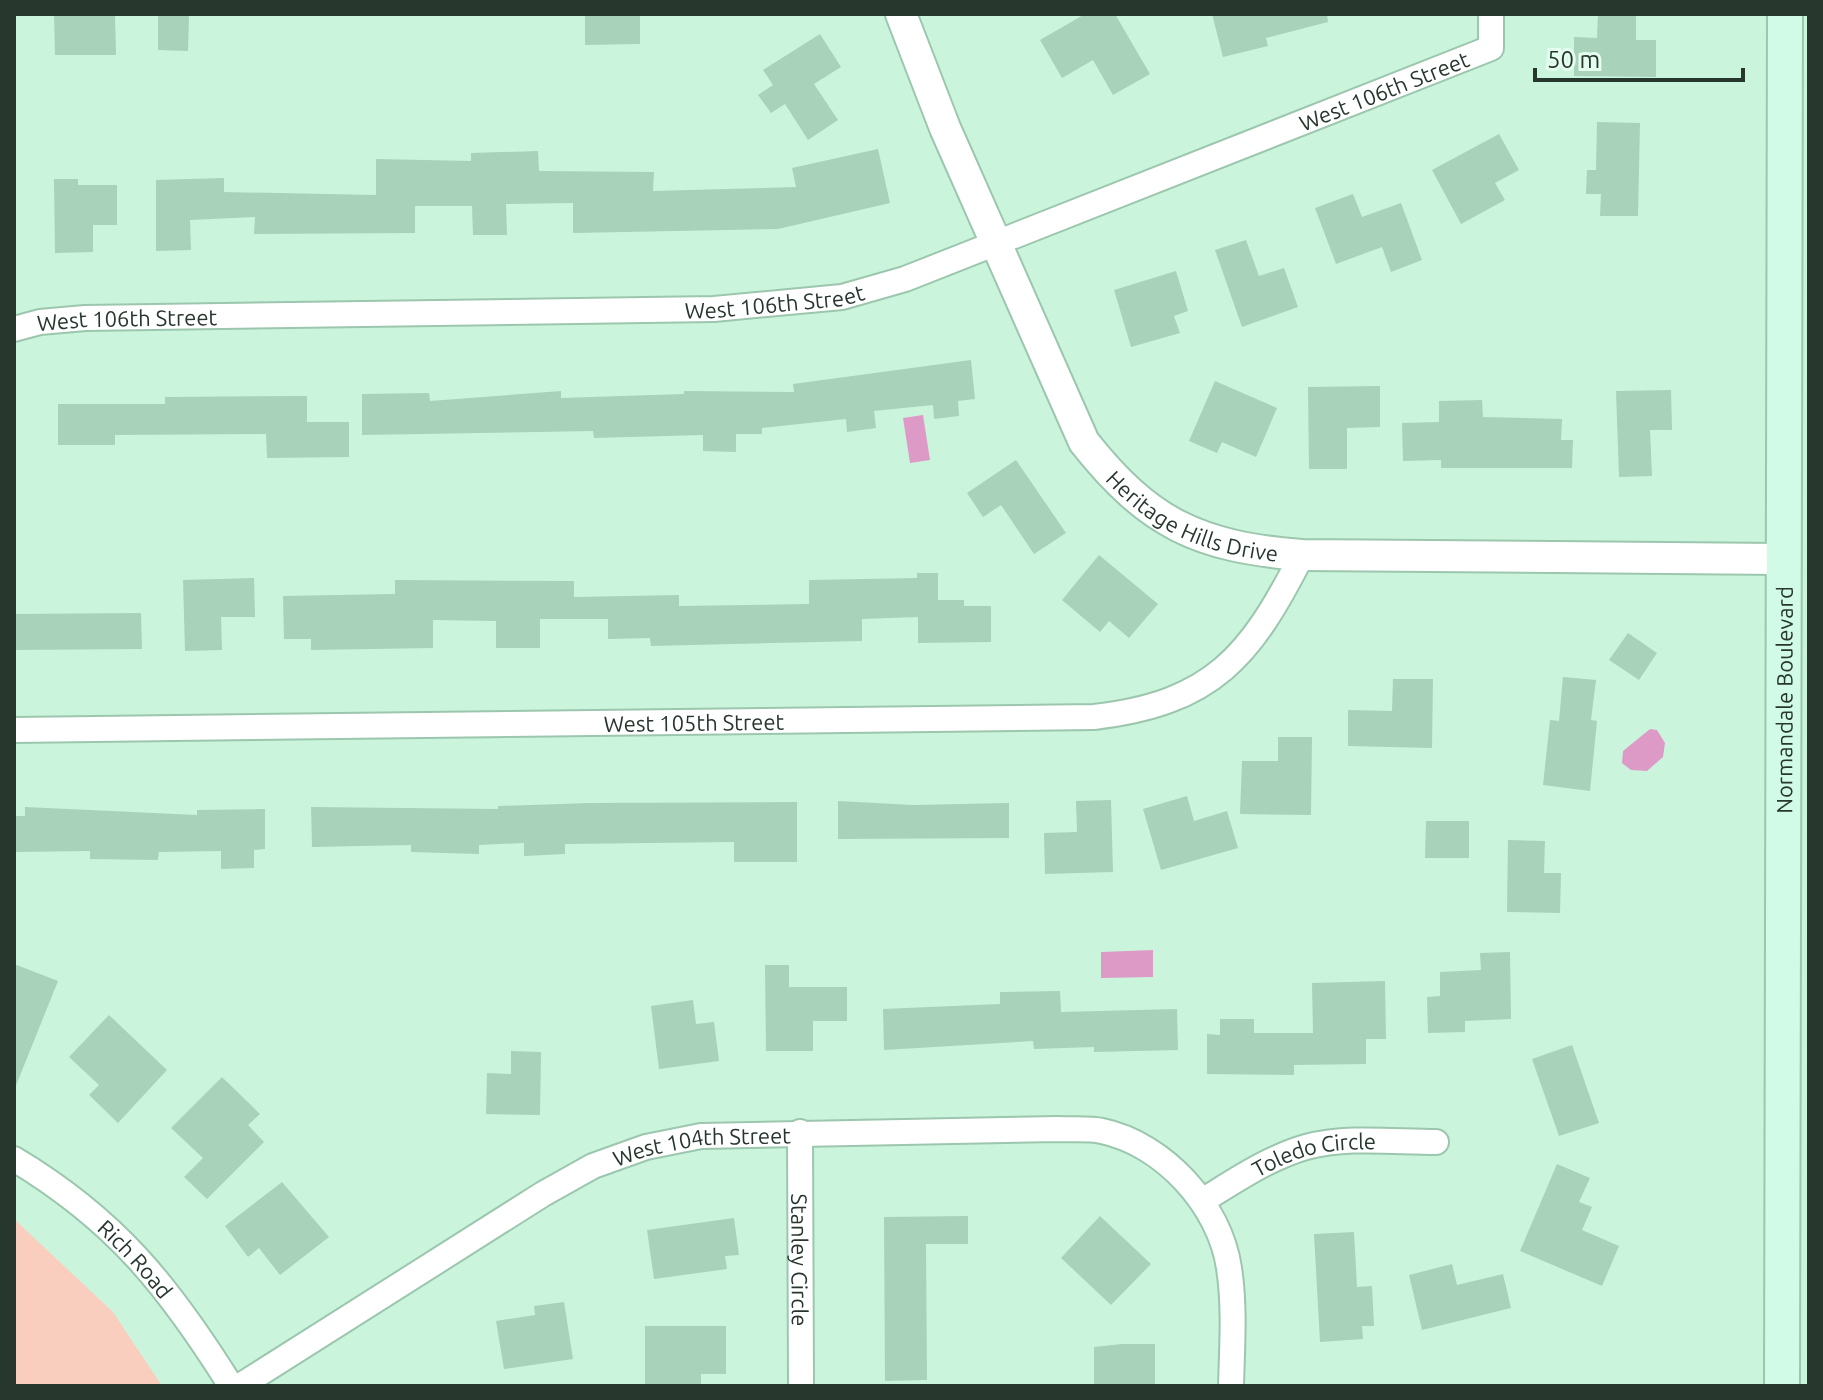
<svg xmlns="http://www.w3.org/2000/svg" width="1823" height="1400" viewBox="0 0 1823 1400" font-family="Ubuntu,sans-serif">
<style>
.green{fill:#facebf}
.water{fill:#dd9ac7}
.building{fill:#a8d2b9}
.lines{fill:none;stroke-linecap:round;stroke-linejoin:round}
.minor-casing{stroke:#9cc6ae;stroke-width:28}
.tertiary-casing{stroke:#9cc6ae;stroke-width:34}
.secondary-casing{stroke:#9cc6ae;stroke-width:38}
.minor{stroke:#fff;stroke-width:24}
.tertiary{stroke:#fff;stroke-width:30}
.secondary{stroke:#d1fae7;stroke-width:34}
.labels{text-anchor:middle;dominant-baseline:central;stroke-width:6;stroke-linejoin:round;paint-order:stroke}
.street-label{font-size:22px;fill:#27372e;stroke:#e4fdee}
</style>
<rect width="100%" height="100%" fill="#caf5dc"/>
<path class="green" d="M14 1219 113 1312 162 1386H14Z"/>
<path class="water" d="M923 415 930 460 910 463 903 418Z
M1650 729 1657 730 1665 743 1663 757 1647 771 1631 770 1622 763 1623 751Z
M1153 950V977L1101 978V952Z"/>
<path class="building" d="M54 14H115L116 55H55Z
M158 14H189L188 51 158 50Z
M585 14H640V44L585 45Z
M1085 14H1115L1150 74 1113 95 1093 60 1062 78 1040 40Z
M1212 14H1327L1328 22 1266 38 1268 46 1223 57Z
M1598 14H1636V40H1656V77L1574 76V37L1597 38Z
M820 34 841 67 814 84 838 120 808 140 785 104 771 113 758 95 773 85 763 70Z
M1597 122 1640 123 1638 216H1600L1601 194H1586L1587 170H1596Z
M1499 134 1519 170 1495 183 1505 200 1461 224 1432 170Z
M878 149 890 203 778 229 573 233V203L506 204 507 235H473L472 206H415V233L254 234 255 217 190 220 191 250 156 251V180L224 178V192L376 195V159L471 161V153L538 151 539 171 654 172 653 191 796 187 792 168Z
M54 179H78V185H117V225H93V252L55 253Z
M1353 194 1362 217 1401 203 1422 260 1391 272 1382 247 1336 264 1315 208Z
M1246 240 1259 276 1284 268 1298 307 1242 327 1215 250Z
M1176 271 1188 311 1174 316 1180 333 1131 347 1114 290Z
M971 360 975 399 958 401 959 416 934 419 933 405 874 411 876 428 847 432 846 419 762 428V434H736V452L703 451V435L594 438 593 431 362 435V394L429 393 430 401 561 391V398L684 394V391L794 392 793 384Z
M1215 381 1277 408 1256 457 1222 442 1217 453 1189 441Z
M1380 386V427L1347 428V469H1309L1308 387Z
M1671 390 1672 430H1650L1652 476 1619 477 1616 391Z
M307 396V422H349V457L267 458 266 434 115 435V445H58V404H165V397Z
M1482 400 1483 417 1562 419 1561 440H1573L1572 468H1441V460L1403 461 1402 423 1439 422V401Z
M1016 460 1066 533 1034 554 1001 505 983 517 967 493Z
M1099 555 1158 604 1129 638 1109 621 1100 632 1062 600Z
M917 573H938V600H964V606H991V642L918 643V617L862 619V641L651 646 650 638 608 639V619H540V648H496V621L433 620V648L311 650V639H284L283 596 395 594V580L574 581V597L679 595V606L809 604V580L917 578Z
M254 578 255 617H221L222 650 185 651 183 580Z
M141 613 142 649 14 650V614Z
M1628 633 1657 653 1639 680 1609 660Z
M1563 677 1596 680 1591 720 1597 721 1590 791 1543 785 1550 720 1559 721Z
M1393 679H1433L1432 748 1348 746V710L1392 711Z
M1278 737H1312L1311 815 1240 814 1242 761H1278Z
M1187 796 1194 821 1227 811 1238 848 1161 870 1143 809Z
M1111 800 1113 872 1045 874 1044 833 1077 832 1076 801Z
M838 801 913 805 1009 803V838L838 839Z
M797 802V862H734V842L565 844V854L524 856V843L479 845V854L411 852V845L312 847 311 807 498 809V806L590 803Z
M25 807 197 815V810L265 809V849L254 850V868L221 869V851L159 852 158 860 90 859V851L14 852V816H25Z
M1426 821H1469V858H1425Z
M1508 840 1545 841 1544 873H1561L1560 913 1507 912Z
M1510 952 1511 1019 1465 1021V1032L1428 1033 1427 997 1440 996V972L1481 970 1480 953Z
M14 964 58 981 15 1088H14Z
M765 965H789V987H847V1021H813V1051H766Z
M1385 981 1386 1039H1366V1064L1294 1065V1075L1207 1074V1034L1220 1035V1019H1254V1033H1313L1312 983Z
M1060 991 1061 1012 1177 1009 1178 1050 1094 1052V1047L1034 1049 1033 1041 884 1050 883 1009 1000 1004V992Z
M693 1000 696 1024 714 1022 719 1061 659 1069 651 1006Z
M109 1015 167 1070 118 1123 89 1095 99 1085 69 1057Z
M1572 1045 1599 1123 1559 1136 1532 1059Z
M511 1051 541 1052 540 1115 486 1114 487 1073 511 1074Z
M222 1077 260 1114 248 1125 264 1142 207 1199 184 1177 203 1158 171 1128Z
M1557 1164 1590 1178 1579 1202 1592 1207 1582 1230 1619 1246 1602 1286 1520 1251Z
M282 1182 329 1237 280 1275 259 1248 248 1257 225 1226Z
M968 1216V1244H926L927 1380 885 1381 884 1217Z
M1100 1216 1151 1264 1111 1305 1061 1258Z
M734 1218 739 1255 725 1256 727 1269 654 1279 647 1230Z
M1354 1232 1357 1287 1372 1286 1374 1326H1362L1363 1339 1320 1342 1314 1234Z
M1452 1264 1457 1285 1503 1274 1511 1308 1422 1330 1409 1275Z
M564 1302 573 1359 504 1369 496 1321 535 1315 534 1306Z
M645 1326H726V1374H701V1386H645Z
M1122 1344H1155V1386H1094V1347Z"/>
<g class="lines">
<defs>
<g id="minor">
<path id="s1" d="M14 329 40 322 85 318 714 309 842 297 905 279 1491 48V14"/>
<path id="s2" d="M14 730 1094 717C1213 703 1250 657 1302 555"/>
<path id="s3" d="M800 1132 801 1386"/>
<path id="s4" d="M14 1159C116 1220 169 1287 231 1386"/>
<path id="s5" d="M1202 1201C1235 1181 1268 1158 1306 1147 1347 1136 1394 1142 1436 1142"/>
<path id="s6" d="M240 1386 543 1194 593 1166 646 1147 701 1136 1058 1129C1072 1130 1088 1128 1102 1131 1164 1144 1220 1206 1229 1268 1235 1307 1232 1347 1231 1386"/>
</g>
<g id="tertiary">
<path id="s7" d="M901 14 945 128 1084 442C1149 524 1199 547 1302 555L1785 559"/>
</g>
<g id="secondary">
<path id="s8" d="M1782 1386 1785 14"/>
</g>
</defs>
<use href="#minor" class="minor-casing"/>
<use href="#tertiary" class="tertiary-casing"/>
<use href="#secondary" class="secondary-casing"/>
<use href="#minor" class="minor"/>
<use href="#tertiary" class="tertiary"/>
<use href="#secondary" class="secondary"/>
</g>
<g class="labels">
<g class="street-label">
<text stroke="none"><textPath href="#s1" startOffset="1410">West 106th Street</textPath></text>
<text stroke="none"><textPath href="#s1" startOffset="762">West 106th Street</textPath></text>
<text stroke="none"><textPath href="#s1" startOffset="114">West 106th Street</textPath></text>
<text stroke="none"><textPath href="#s7" startOffset="602">Heritage Hills Drive</textPath></text>
<text stroke="none"><textPath href="#s8" startOffset="686">Normandale Boulevard</textPath></text>
<text stroke="none"><textPath href="#s2" startOffset="680">West 105th Street</textPath></text>
<text stroke="none"><textPath href="#s6" startOffset="528">West 104th Street</textPath></text>
<text stroke="none"><textPath href="#s5" startOffset="124">Toledo Circle</textPath></text>
<text stroke="none"><textPath href="#s4" startOffset="158">Rich Road</textPath></text>
<text stroke="none"><textPath href="#s3" startOffset="128">Stanley Circle</textPath></text>
</g>
</g>
<rect width="1823" height="1400" fill="none" stroke="#27372e" stroke-width="32"/>
<path d="M1535 68v12h208v-12" fill="none" stroke="#27372e" stroke-width="4"/>
<text x="1547" y="68" font-size="24" fill="#27372e" stroke="#e4fdee" stroke-width="6" paint-order="stroke">50 m</text>
</svg>
